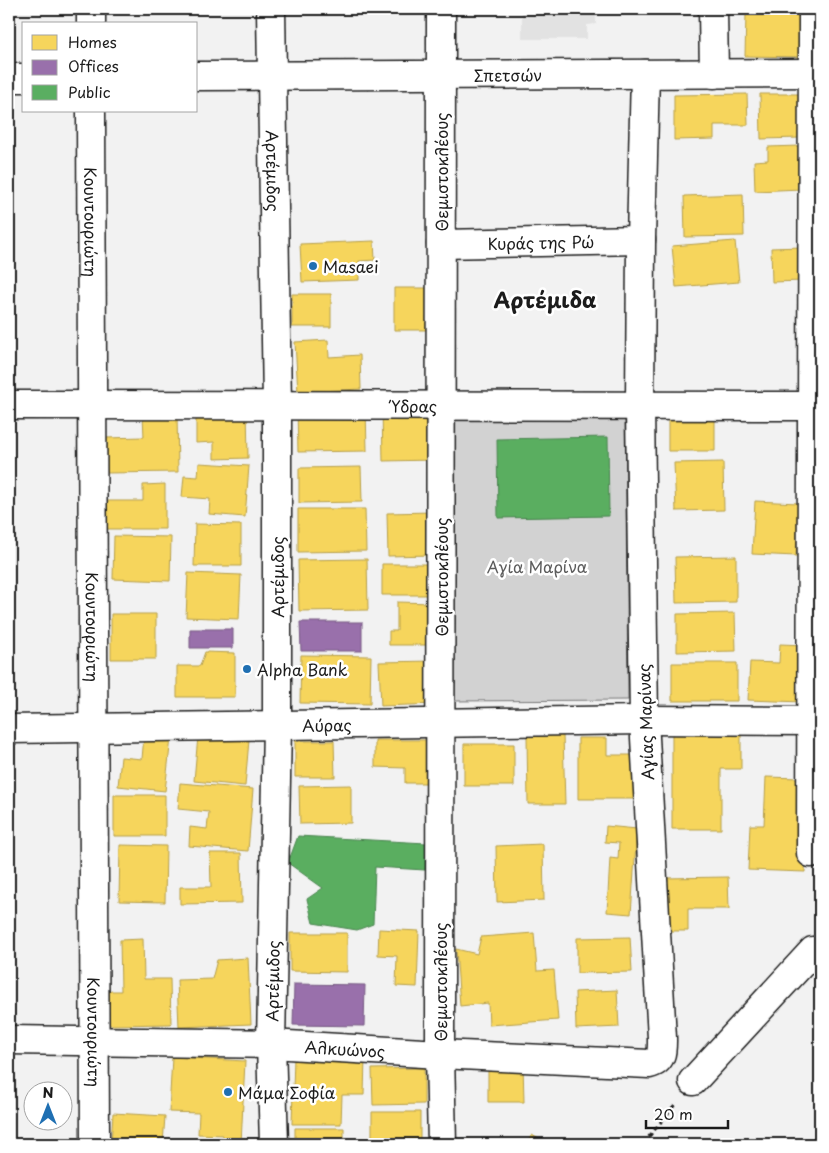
<svg xmlns="http://www.w3.org/2000/svg" width="829" height="1153" viewBox="0 0 829 1153" font-family="'Playpen Sans',sans-serif">
<style>
.built{fill:#e2e2e2}
.green{fill:#d2d2d2;stroke:#777}
.homes{fill:#f6d55c;stroke:#b59e49}
.offices{fill:#9970ab;stroke:#745780}
.public{fill:#5aae61;stroke:#47824c}
.lines{fill:none;stroke-linecap:round;stroke-linejoin:round}
.minor-casing{stroke:#1c1c1c;stroke-width:31}
.major-casing{stroke:#1c1c1c;stroke-width:31}
.path{stroke:#1c1c1c;stroke-width:3;stroke-dasharray:5 4;stroke-linecap:butt}
.minor{stroke:#fff;stroke-width:28}
.major{stroke:#fff;stroke-width:28}
.poi-dot{fill:#1f6fb2;stroke:#fff;stroke-width:2}
.labels{text-anchor:middle;dominant-baseline:central;stroke-width:5;stroke-linejoin:round;paint-order:stroke}
.street-label{font-size:16px;fill:#1c1c1c;stroke:#fff}
.poi-label{font-size:16px;fill:#1c1c1c;stroke:#fff;text-anchor:start}
.park-label{font-size:16px;fill:#5c5c5c;stroke:#fff}
.district-label{font-size:21px;font-weight:bold;fill:#1c1c1c;stroke:#fff}
</style>
<rect width="100%" height="100%" fill="#f2f2f2"/>
<filter id="ink" filterUnits="userSpaceOnUse"><feTurbulence type="fractalNoise" baseFrequency=".02" numOctaves="2"/><feDisplacementMap in="SourceGraphic" scale="10" xChannelSelector="R" yChannelSelector="G"/><feConvolveMatrix kernelMatrix="1 2 1 2 8 2 1 2 1" color-interpolation-filters="sRGB"/></filter>
<g filter="url(#ink)">
<path class="built" d="M522 9H596V24L587 25V39H522Z"/>
<path class="green" d="M625 408 628 700 449 701 447 409Z"/>
<path class="homes" d="M746 14H804V57L745 56Z
M747 94 748 125H714V139L674 140V95Z
M760 94H799L800 138 761 139Z
M799 146 801 189 755 191 754 161 768 160V147Z
M743 194 744 236 685 237 684 196Z
M374 241 375 260 359 261V280L302 282 300 244Z
M735 241 739 282 676 287 672 246Z
M802 247 803 281 772 282 771 248Z
M394 288H434V330H394Z
M292 294H331V327H292Z
M328 340 329 357 360 355 361 389 298 392 295 342Z
M433 406 434 460 383 461 382 408Z
M366 408 367 451 298 452 297 409Z
M247 409 248 458 214 459V442L196 443V410Z
M177 414 178 472 107 473 106 438 144 437 143 415Z
M668 416H715V451H668Z
M723 462 724 510 676 511 674 463Z
M199 463 249 466 245 517 209 514 210 499 182 497 184 476 198 477Z
M361 467 362 502 299 503V468Z
M165 484V529H99V501H143V485Z
M755 501 798 503 796 556 752 554Z
M298 509H365L366 551 298 552Z
M432 512 433 555 388 556 387 513Z
M195 524 241 525V566H194Z
M114 536 171 537 170 581 113 579Z
M736 556V602L676 603 675 557Z
M367 559 368 610 299 611 298 560Z
M382 564H430L429 595H382Z
M188 573 241 575 239 619 186 617Z
M397 602 434 603 433 645H389V631H397Z
M735 613 736 651 677 652V614Z
M111 614H156V659H111Z
M780 644 805 645 803 702 748 700 750 662 779 663Z
M205 652 235 653V697H177V666H200Z
M301 655 371 656 370 704 300 703Z
M434 661 436 704 381 706 379 662Z
M672 663H737V701H672Z
M672 733 741 734V769H721V829H672Z
M563 735 565 804H528L527 736Z
M144 736 171 738 165 791 118 786 121 757 142 759Z
M198 736 249 740 245 786 194 781Z
M578 738H607V755H641V799H578Z
M375 740H434V783H405V768L375 767Z
M295 741H334L335 777H295Z
M464 744H514V786H464Z
M766 777 799 778 806 817 805 872 748 870 750 825H764Z
M180 783 253 789 248 851 189 846 190 827 207 829 209 812 178 809Z
M351 785V823L300 824 299 786Z
M114 795H165V836H114Z
M606 826 637 829 631 914 607 912 610 858 618 859 619 843 605 842Z
M543 844 544 900 497 902 496 846Z
M120 845 166 846 165 902 119 901Z
M210 853H241L242 903 180 904V887H211Z
M728 877 729 909H688V931H665V878Z
M379 929 419 931 417 987 396 986 397 956 378 955Z
M290 933H347V972L290 971Z
M534 933 537 971 554 970 558 1020 489 1025 488 1003 460 1006 456 949 477 954 481 937Z
M630 937 632 972 577 973V938Z
M143 939 144 979H170L171 1024 108 1025 107 991H121L120 940Z
M248 958 251 1024 179 1027 177 980 212 979 217 960Z
M617 990 619 1027 576 1029 575 992Z
M172 1057 245 1061 241 1144H223V1135L198 1134 199 1113 169 1112Z
M294 1057 365 1058 364 1095H342L341 1124H292Z
M488 1064H523L524 1102H488Z
M424 1068V1104L373 1105 372 1069Z
M372 1112H420V1144H372Z
M113 1113 165 1116 163 1144H111Z
M295 1128H344V1144H295Z
M532 1135 547 1144H526Z
M468 1139 477 1144H465Z"/>
<path class="offices" d="M300 622H362V651H301Z
M190 629H233V648H190Z
M294 984 365 985 364 1026 293 1025Z"/>
<path class="public" d="M608 437 609 516 498 518 497 439Z
M298 836 426 843 425 870 375 867 373 924 357 930 313 923 307 899 323 888 288 863Z"/>
<g class="lines">
<defs>
<g id="minor">
<path d="M91 9V24"/>
<path d="M441 9 440 1054 442 1144"/>
<path d="M713 9 714 74"/>
<path id="s1" d="M196 76 820 73"/>
<path d="M9 78H24"/>
<path id="s2" d="M91 111 95 1144"/>
<path id="s3" d="M441 244 641 240"/>
<path id="s4" d="M9 405 820 406"/>
<path id="s5" d="M9 729 644 720 820 721"/>
<path d="M811 853 813 9"/>
<path id="s6" d="M9 1040 271 1044 440 1054 649 1064C663 1061 662 1050 662 1038L644 720 640 406 641 240 645 74"/>
<path d="M693 1081 813 951"/>
</g>
<g id="major">
<path id="s7" d="M271 9 277 406V725L271 1044 274 1144"/>
</g>
</defs>
<use href="#minor" class="minor-casing"/>
<use href="#major" class="major-casing"/>
<path class="path" d="M643 1144 677 1102"/>
<use href="#minor" class="minor"/>
<use href="#major" class="major"/>
</g>
</g>
<g class="poi-dot">
<circle cx="313" cy="266" r="5"/>
<circle cx="247" cy="669" r="5"/>
<circle cx="228" cy="1092" r="5"/>
</g>
<g class="labels">
<g class="street-label">
<text stroke="none"><textPath href="#s1" startOffset="312">Σπετσών</textPath></text>
<text stroke="none"><textPath href="#s7" startOffset="162">Αρτέμιδος</textPath></text>
<text transform="translate(441 172) rotate(-90)">Θεμιστοκλέους</text>
<text stroke="none"><textPath href="#s2" startOffset="111">Κουντουριώτη</textPath></text>
<text stroke="none"><textPath href="#s3" startOffset="100">Κυράς της Ρώ</textPath></text>
<text stroke="none"><textPath href="#s4" startOffset="405">Ύδρας</textPath></text>
<text transform="translate(277 577) rotate(-90)">Αρτέμιδος</text>
<text transform="translate(441 577) rotate(-90)">Θεμιστοκλέους</text>
<text stroke="none"><textPath href="#s2" startOffset="516">Κουντουριώτη</textPath></text>
<text transform="translate(645 722) rotate(-92)">Αγίας Μαρίνας</text>
<text stroke="none"><textPath href="#s5" startOffset="318">Αύρας</textPath></text>
<text transform="translate(272 981) rotate(-89)">Αρτέμιδος</text>
<text transform="translate(440 982) rotate(-90)">Θεμιστοκλέους</text>
<text stroke="none"><textPath href="#s2" startOffset="921">Κουντουριώτη</textPath></text>
<text stroke="none"><textPath href="#s6" startOffset="336">Αλκυώνος</textPath></text>
</g>
<g class="poi-label">
<text x="323" y="266">Masaei</text>
<text x="257" y="669">Alpha Bank</text>
<text x="238" y="1092">Μάμα Σοφία</text>
</g>
<g class="park-label">
<text x="537" y="566">Αγία Μαρίνα</text>
</g>
<g class="district-label">
<text x="545" y="299">Αρτέμιδα</text>
</g>
</g>
<rect width="829" height="1153" fill="none" stroke="#fff" stroke-width="30"/>
<rect x="15" y="15" width="799" height="1123" fill="none" stroke="#1c1c1c" stroke-width="2" filter="url(#ink)"/>
<rect x="22" y="22" width="175" height="90" fill="#ffffff" stroke="#a4a4a4"/>
<rect x="32" y="35" width="25" height="15" fill="#f6d55c" stroke="#a4a4a4"/>
<text x="68" y="48" font-size="15" fill="#1c1c1c">Homes</text>
<rect x="32" y="60" width="25" height="15" fill="#9970ab" stroke="#a4a4a4"/>
<text x="68" y="72" font-size="15" fill="#1c1c1c">Offices</text>
<rect x="32" y="85" width="25" height="15" fill="#5aae61" stroke="#a4a4a4"/>
<text x="68" y="98" font-size="15" fill="#1c1c1c">Public</text>
<g transform="translate(48 1106)"><circle r="24" fill="#ffffff" stroke="#a4a4a4"/>
<path d="M0-4L9 19L0 12L-9 19Z" fill="#1f6fb2"/>
<text y="-8" font-size="14" font-weight="bold" text-anchor="middle" fill="#1c1c1c">N</text>
</g>
<path d="M646 1120v8h82v-8" fill="none" stroke="#1c1c1c" stroke-width="2.5"/>
<text x="654" y="1120" font-size="15" fill="#1c1c1c" stroke="#ffffff" stroke-width="4" paint-order="stroke">20 m</text>
</svg>
